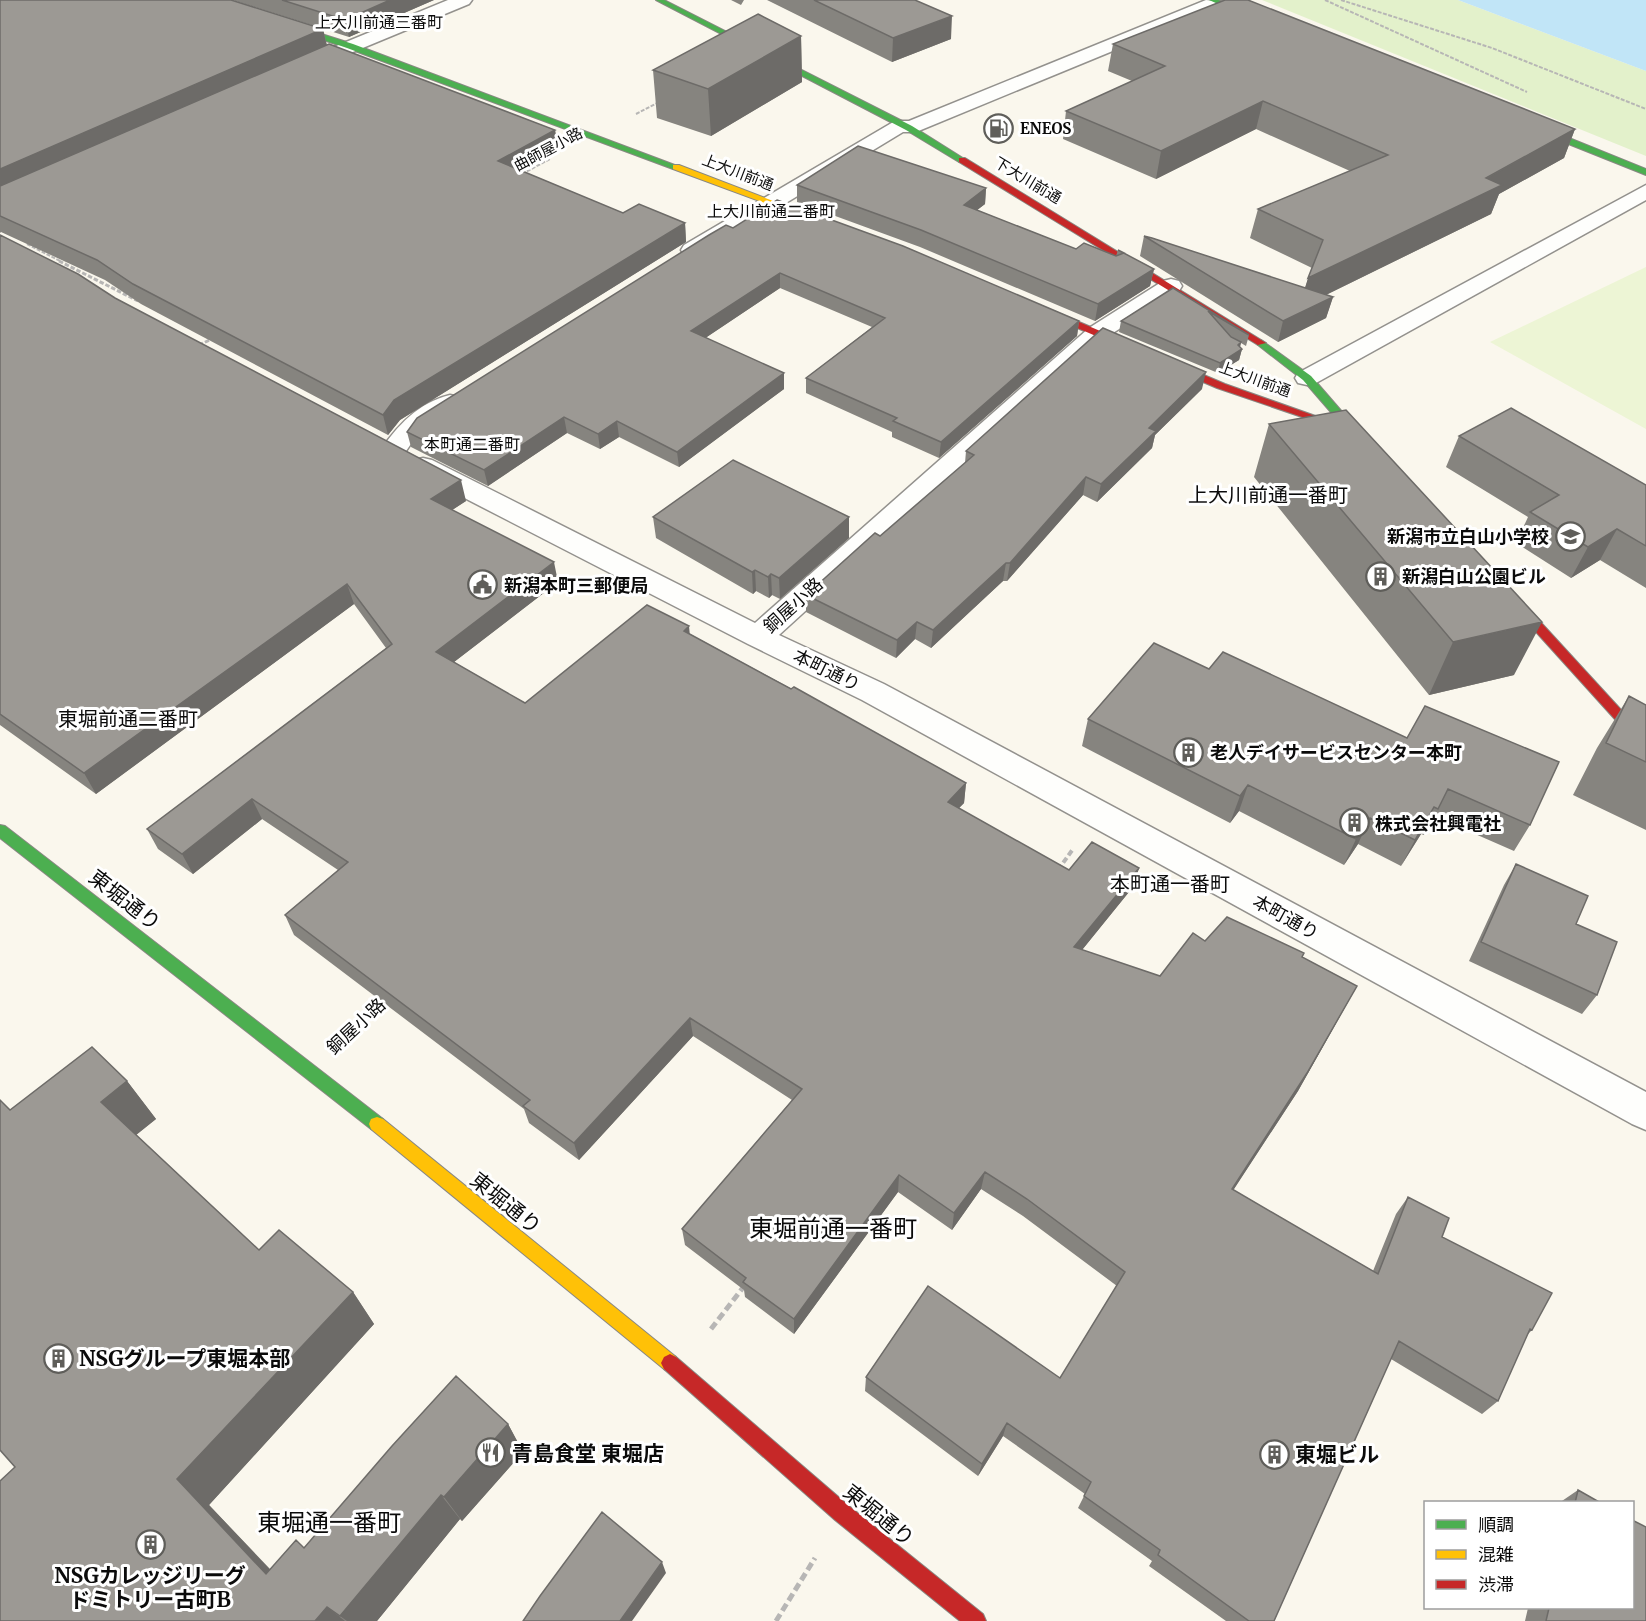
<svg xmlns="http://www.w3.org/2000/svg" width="1646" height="1621" viewBox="0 0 1646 1621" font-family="Merriweather,'Noto Sans JP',serif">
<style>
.green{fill:#e3f1cb}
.pitch{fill:#edf5d5}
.water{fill:#c1e5f7}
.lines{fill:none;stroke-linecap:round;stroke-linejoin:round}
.street-casing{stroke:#93918d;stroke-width:3}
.fast-casing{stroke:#898883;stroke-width:2}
.slow-casing{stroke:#898883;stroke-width:2}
.jam-casing{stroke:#898883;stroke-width:2}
.path-far3{stroke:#b7b6b5;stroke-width:2;stroke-dasharray:4 1.5;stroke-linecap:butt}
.path-far2{stroke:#b7b6b5;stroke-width:3;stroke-dasharray:4.5 2;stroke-linecap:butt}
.path-far1{stroke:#b7b6b5;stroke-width:4;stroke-dasharray:6 3;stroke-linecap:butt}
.path{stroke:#b7b6b5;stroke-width:5;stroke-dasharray:8 4;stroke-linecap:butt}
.street{fill:#fefefc;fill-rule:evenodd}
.fast{fill:#4caf50;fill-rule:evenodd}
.slow{fill:#ffc107;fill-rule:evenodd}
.jam{fill:#c62828;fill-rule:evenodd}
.wall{fill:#86847f}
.shaded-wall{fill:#6d6b68}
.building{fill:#9c9994;stroke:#6d6b68;stroke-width:1.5}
.labels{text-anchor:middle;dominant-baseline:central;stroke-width:6;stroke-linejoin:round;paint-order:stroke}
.far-poi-label{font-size:15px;font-weight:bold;fill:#0b0b0b;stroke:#fff;text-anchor:start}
.far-street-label{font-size:15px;fill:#0b0b0b;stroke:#fff}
.far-neighbourhood-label{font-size:16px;fill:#0b0b0b;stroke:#fff}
.poi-label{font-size:18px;font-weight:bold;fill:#0b0b0b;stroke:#fff;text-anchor:start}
.street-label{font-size:18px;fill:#0b0b0b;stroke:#fff}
.neighbourhood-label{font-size:20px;fill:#0b0b0b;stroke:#fff}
.near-street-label{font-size:21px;fill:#0b0b0b;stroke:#fff}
.near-poi-label{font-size:21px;font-weight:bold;fill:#0b0b0b;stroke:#fff;text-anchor:start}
.near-neighbourhood-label{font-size:24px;fill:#0b0b0b;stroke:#fff}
</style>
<rect width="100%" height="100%" fill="#faf7ed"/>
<path class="green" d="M1262 0H1458L1646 71V156Z"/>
<path class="pitch" d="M1646 267V429L1490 342Z"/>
<path class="water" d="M1458 0H1646V71Z"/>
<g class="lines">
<defs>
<path id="street" d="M448 0H472L469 4 324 64H312L309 60 312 56Z
M1206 0 1225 2 1222 6 916 132H903L700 255H684L681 250 684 245 895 121H909Z
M1646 185V200L1316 383 1307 385 1298 383 1295 378 1298 373Z
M1171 279 1179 281 1182 286 1179 291 1105 338 779 635 884 684 1646 1092V1130L1632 1124 862 700 748 644 414 472 410 466 414 460 423 458 432 460 755 623 1089 328 1163 281Z
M450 395 459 397 462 402 459 407 419 432 402 457 393 459 384 457 380 451C397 426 419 402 450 395Z"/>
<path id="fast" d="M205 0H215L353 44 680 167 673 169 347 48Z
M656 0H664L912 126 966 160 959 162 906 130Z
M1209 0H1218L1264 19 1257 21Z
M1526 123H1532L1646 169V175L1526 127Z
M1261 340 1311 376 1370 444V448H1362L1303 380 1258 345 1256 343Z
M0 825 5 826 383 1119 385 1124 383 1129 377 1131 371 1129 0 838Z"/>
<path id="slow" d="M673 165H679L820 219 813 221 673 169Z
M377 1117 383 1119 676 1357 679 1363 676 1369 670 1372 664 1369 371 1129 369 1124 371 1119Z"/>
<path id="jam" d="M959 158H965L1266 343 1258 345 959 162Z
M1033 305H1039L1225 384 1355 430 1350 433 1346 432 1217 388 1033 309Z
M1510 592 1514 593 1646 737V750L1641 748 1506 599 1504 596Z
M670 1354 676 1357 849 1506 983 1614 986 1621H960L835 1520 664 1369 661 1363 664 1357Z"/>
</defs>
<use href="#street" class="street-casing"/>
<use href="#fast" class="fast-casing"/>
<use href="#slow" class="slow-casing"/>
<use href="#jam" class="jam-casing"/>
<path class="path-far3" d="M1325 0 1527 92
M1341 0 1492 48 1646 109
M636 114 659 102
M522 174 550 159
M27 244 62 262"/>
<path class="path-far2" d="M59 261 138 301
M199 345 214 338"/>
<path class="path-far1" d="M1058 870 1073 849
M344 1037 385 1000"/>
<path class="path" d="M711 1329 745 1285
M776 1621 815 1558"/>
<use href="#street" class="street"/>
<use href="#fast" class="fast"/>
<use href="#slow" class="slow"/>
<use href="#jam" class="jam"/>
</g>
<path class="wall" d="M0 0 323 29 327 45 555 130 558 149 520 170 623 213 685 223 686 242 400 420 388 435 141 304 105 280 1 232 0 233Z
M232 0H434L349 37Z
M731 0H744L741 5Z
M767 0H915L951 39 892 62Z
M801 36 802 82 711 136 657 118 653 70Z
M1113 44 1575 129 1564 158 1499 194 1491 214 1326 295 1333 297 1326 318 1278 342 1140 256 1144 236 1305 288 1312 268 1250 238 1258 209 1350 171 1256 129 1156 179 1063 139 1066 111 1132 81 1108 71Z
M797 185 986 188 985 204 977 210 1076 249 1116 256 1118 250 1154 269 1150 286 1095 321 920 247 797 202Z
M733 228 1079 321 1077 336 939 458 892 437V432L806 393V378L872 327 780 288 705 338 784 373V389L679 467 619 437 600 449 567 433 488 486 411 447 407 432Z
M0 235 115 298 466 501 452 510 558 582 454 662 525 703 690 634 966 783 964 803 958 809 1069 870 1139 868 1133 887 1082 950 1160 976 1205 941 1302 957 1357 986 1298 1091 1233 1190 1373 1271 1396 1214 1408 1197 1442 1237 1532 1330 1527 1335 1498 1401 1482 1414 1391 1359 1274 1621H1226L1149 1566 1152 1561 1078 1508 1085 1494 1003 1436 978 1476 865 1391 866 1377 1060 1378 1117 1286 1023 1216 981 1189 952 1230 898 1192 794 1334 745 1297 744 1290 685 1245 682 1229 792 1100 693 1036 579 1160 529 1123 524 1109 294 935 285 915 338 870 262 819 193 874 158 849 147 829 386 648 354 604 96 794 0 725Z
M1173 288 1249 335 1246 346 1241 343 1240 347 1242 349 1239 360 1218 373 1119 332 1121 321Z
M1202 389 1155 435 1152 448 1097 502 1083 495 1007 581H1003L931 648 915 639 896 658 806 612V595L880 536 965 463 966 451Z
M1269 424 1514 675 1429 695 1254 477Z
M1459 436 1646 485V588L1600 560 1571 578 1516 543 1528 517 1446 467Z
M653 517H849V538L780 599 772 595 769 598 756 591 753 594 656 538Z
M1154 643 1530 825 1514 851 1434 816 1424 835 1421 834 1401 866 1358 844 1344 865 1239 811 1230 823 1082 746 1088 719Z
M1629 696 1646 705V830L1573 795 1597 748Z
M1516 864 1576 924 1597 995 1582 1014 1469 961 1504 885Z
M127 1081 156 1119 136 1135 259 1250 353 1292 374 1324 209 1505 270 1569 508 1424 523 1452 462 1521 460 1519 377 1621H0L15 1467 10 1110Z
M1578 1490 1601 1503H1559Z
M1528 1608H1632L1646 1621H1525Z"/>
<path class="shaded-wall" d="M390 0H434L349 37 345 20Z
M952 16 951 39 892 62 893 38Z
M323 29 327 47 0 192V169Z
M801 36 802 82 711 136 708 89Z
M1263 101 1256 129 1156 179 1161 151Z
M1575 129 1564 158 1499 194 1491 214 1299 308 1308 278Z
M555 130 558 149 502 180 498 161Z
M986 188 985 204 963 221 964 205Z
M685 223 686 242 400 420 388 435 383 415 394 400Z
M1154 269 1150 286 1095 321 1098 304Z
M780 273V288L692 347 691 331Z
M1333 297 1326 318 1278 342 1283 321Z
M1079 321 1077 336 939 458 941 442Z
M1241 342 1239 351 1242 349 1239 360 1218 373 1220 363Z
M1206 372 1202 389 1155 435 1152 448 1097 502 1101 484 1149 428Z
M784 373V389L679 467 677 452Z
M564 417 567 433 488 486 484 470Z
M617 421 619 437 600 449 598 434Z
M1086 477 1083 495 1007 581 1010 563Z
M461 480 466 501 437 520 431 499Z
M849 517V538L780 599 779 578Z
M1617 529 1600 560 1571 578 1588 547Z
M554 562 558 582 441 672 436 652Z
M1006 563 1003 581 931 648 933 630Z
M755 570 756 591 753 594 752 572Z
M771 574 772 595 769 598 768 577Z
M347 584 354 604 96 794 84 773Z
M917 622 915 639 896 658 897 640Z
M1542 622 1514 675 1429 695 1453 642Z
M689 626 691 647 684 631Z
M966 783 964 803 945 822 948 802Z
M1248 785 1239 811 1230 823 1240 796Z
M252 799 262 819 193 874 182 854Z
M1434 807 1421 834 1401 866 1415 840Z
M1370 818 1358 844 1344 865 1356 839Z
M1139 868 1133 887 1069 966 1074 947Z
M1357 986 1298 1091 1223 1206 1232 1189Z
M690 1018 693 1036 579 1160 574 1143Z
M127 1081 156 1119 131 1139 101 1102Z
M985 1172 981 1189 952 1230 954 1213Z
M899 1175 898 1192 794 1334V1319Z
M353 1292 374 1324 209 1505 294 1595 266 1574 177 1479Z
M1007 1423 1003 1436 978 1476 982 1464Z
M508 1424 523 1452 462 1521 444 1497Z
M441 1495 460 1519 377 1621H347L340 1616Z
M662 1562 666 1573 632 1621H620Z
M327 1607 345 1621H315Z"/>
<path class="building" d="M0 0H231L323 29 0 169Z
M282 0H390L345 20Z
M814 0H915L952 16 893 38Z
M1225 0H1248L1575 129 1486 178 1502 185 1308 278 1323 240 1258 209 1388 155 1263 101 1161 151 1066 111 1165 66 1113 44Z
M758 14 801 36 708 89 653 70Z
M329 44 555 130 498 161 623 213 639 204 685 223 394 400 383 415 133 284 97 260 0 216V186Z
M858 146 986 188 964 205 1076 249 1084 243 1116 256 1124 253 1118 250 1154 269 1098 304 921 230 797 185Z
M777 200 903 246 1079 321 941 442 893 421 897 418 806 378 885 318 780 273 691 331 784 373 677 452 617 421 598 434 564 417 484 470 407 432 417 418 709 235 726 225 733 228Z
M0 235 78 274 115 298 461 480 431 499 554 562 436 652 525 703 647 605 689 626 684 631 791 689 794 687 966 783 948 802 1069 870 1092 842 1139 868 1074 947 1160 976 1193 933 1205 941 1227 917 1304 953 1302 957 1357 986 1307 1073 1232 1189 1378 1274 1408 1197 1449 1218 1442 1237 1552 1293 1532 1330 1530 1329 1498 1401 1399 1341 1274 1621H1249L1158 1555 1160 1550 1084 1496 1091 1482 1007 1423 982 1464 866 1377 928 1286 1060 1378 1125 1272 1027 1199 985 1172 954 1213 899 1175 794 1319 743 1282 746 1278 682 1229 802 1089 690 1018 574 1143 523 1106 530 1100 285 915 348 862 252 799 182 854 147 829 392 644 347 584 84 773 0 714Z
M1144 236 1152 238 1333 297 1283 321Z
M1173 288 1249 335 1208 311 1231 337 1241 342 1238 345 1242 349 1220 363 1121 321Z
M1103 328 1206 372 1149 428 1156 431 1101 484 1086 477 1010 563H1006L933 630 917 622 897 640 806 595 875 533 880 536 974 455 966 451Z
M1511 408 1646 485V546L1617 529 1588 547 1530 512 1559 495 1459 436Z
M1346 410 1542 622 1453 642 1269 424Z
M733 460 849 517 779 578 771 574 768 577 755 570 752 572 653 517Z
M1154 643 1209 669 1223 652 1407 738 1425 706 1559 762 1530 825 1448 789 1438 809 1434 807 1415 840 1370 818 1356 839 1248 785 1240 796 1088 719Z
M1629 696 1646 705V762L1606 743Z
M1516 864 1588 896 1576 924 1617 942 1597 995 1481 942Z
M92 1047 127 1081 101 1102 259 1250 279 1230 353 1292 177 1479 266 1574 296 1540 304 1548 392 1446 456 1376 508 1424 444 1497 441 1495 340 1616 327 1607 315 1621H0V1481L15 1467 0 1450V1100L10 1110Z
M1578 1490 1601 1503H1575Z
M602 1512 662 1562 620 1621H523L540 1596Z
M1632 1520 1646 1527V1621H1546L1549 1608H1632Z"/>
<defs>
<symbol id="fuel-ring" viewBox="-11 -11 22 22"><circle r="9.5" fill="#fff" stroke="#5f5e5a" stroke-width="1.5"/><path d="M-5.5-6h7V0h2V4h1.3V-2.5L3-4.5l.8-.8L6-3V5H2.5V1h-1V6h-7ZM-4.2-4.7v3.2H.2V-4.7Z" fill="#5f5e5a"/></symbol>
<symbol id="school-ring" viewBox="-11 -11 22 22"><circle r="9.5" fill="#fff" stroke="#5f5e5a" stroke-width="1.5"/><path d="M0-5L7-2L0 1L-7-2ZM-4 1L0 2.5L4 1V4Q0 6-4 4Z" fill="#5f5e5a"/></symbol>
<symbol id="building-ring" viewBox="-11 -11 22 22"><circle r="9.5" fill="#fff" stroke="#5f5e5a" stroke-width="1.5"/><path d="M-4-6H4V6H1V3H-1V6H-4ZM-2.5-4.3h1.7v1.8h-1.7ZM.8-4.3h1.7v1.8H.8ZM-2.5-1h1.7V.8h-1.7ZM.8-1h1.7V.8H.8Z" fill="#5f5e5a"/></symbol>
<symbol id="civic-ring" viewBox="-11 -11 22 22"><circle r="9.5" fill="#fff" stroke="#5f5e5a" stroke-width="1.5"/><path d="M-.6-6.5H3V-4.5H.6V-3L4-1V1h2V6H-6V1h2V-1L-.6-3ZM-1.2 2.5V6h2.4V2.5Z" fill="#5f5e5a"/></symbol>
<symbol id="restaurant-ring" viewBox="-11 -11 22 22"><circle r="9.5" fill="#fff" stroke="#5f5e5a" stroke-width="1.5"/><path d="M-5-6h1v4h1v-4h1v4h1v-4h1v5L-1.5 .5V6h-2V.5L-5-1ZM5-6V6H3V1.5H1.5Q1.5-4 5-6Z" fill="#5f5e5a"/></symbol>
</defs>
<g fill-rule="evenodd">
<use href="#fuel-ring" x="982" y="112" width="33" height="33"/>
<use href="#school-ring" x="1554" y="520" width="33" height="33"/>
<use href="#building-ring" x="1364" y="560" width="33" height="33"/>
<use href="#civic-ring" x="466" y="568" width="33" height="33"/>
<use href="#building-ring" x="1172" y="736" width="33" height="33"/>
<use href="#building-ring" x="1338" y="806" width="33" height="33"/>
<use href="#building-ring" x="42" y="1342" width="33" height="33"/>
<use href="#restaurant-ring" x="474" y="1436" width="33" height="33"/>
<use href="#building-ring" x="1258" y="1438" width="33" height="33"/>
<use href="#building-ring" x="134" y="1528" width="33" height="33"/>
</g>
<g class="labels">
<g class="far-poi-label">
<text x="1020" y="128">ENEOS</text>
</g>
<g class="far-street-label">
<text transform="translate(548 149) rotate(-28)">曲師屋小路</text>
<text transform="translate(738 172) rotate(21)">上大川前通</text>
<text transform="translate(1028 180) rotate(31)">下大川前通</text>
<text transform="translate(1255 379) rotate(20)">上大川前通</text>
</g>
<g class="far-neighbourhood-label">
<text x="379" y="22">上大川前通三番町</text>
<text x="771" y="211">上大川前通二番町</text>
<text x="472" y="444">本町通二番町</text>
</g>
<g class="poi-label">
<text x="1549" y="536" text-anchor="end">新潟市立白山小学校</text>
<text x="1402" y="576">新潟白山公園ビル</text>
<text x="504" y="585">新潟本町三郵便局</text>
<text x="1210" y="752">老人デイサービスセンター本町</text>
<text x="1375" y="823">株式会社興電社</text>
</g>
<g class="street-label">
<text transform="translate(793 605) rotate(-42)">銅屋小路</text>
<text transform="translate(827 670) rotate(26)">本町通り</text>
<text transform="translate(1286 917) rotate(29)">本町通り</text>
<text transform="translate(356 1026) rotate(-43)">銅屋小路</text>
</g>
<g class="neighbourhood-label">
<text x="1268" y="494">上大川前通一番町</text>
<text x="128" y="718">東堀前通二番町</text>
<text x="1170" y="883">本町通一番町</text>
</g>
<g class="near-street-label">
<text transform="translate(125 900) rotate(38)">東堀通り</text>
<text transform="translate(506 1203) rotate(39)">東堀通り</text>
<text transform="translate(879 1515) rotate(39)">東堀通り</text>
</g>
<g class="near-poi-label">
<text x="79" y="1358">NSGグループ東堀本部</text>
<text x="512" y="1453">青島食堂 東堀店</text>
<text x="1295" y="1454">東堀ビル</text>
<text x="150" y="1575" text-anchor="middle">NSGカレッジリーグ<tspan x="150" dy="24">ドミトリー古町B</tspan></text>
</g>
<g class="near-neighbourhood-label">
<text x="833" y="1228">東堀前通一番町</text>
<text x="329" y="1522">東堀通一番町</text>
</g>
</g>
<rect x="1424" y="1501" width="210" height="108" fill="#ffffff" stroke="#9d9d9d" stroke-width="1.5"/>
<rect x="1436" y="1520" width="30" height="9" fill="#4caf50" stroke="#9d9d9d" stroke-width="1.5"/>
<text x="1478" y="1531" font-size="18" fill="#0b0b0b">順調</text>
<rect x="1436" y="1550" width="30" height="9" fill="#ffc107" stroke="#9d9d9d" stroke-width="1.5"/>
<text x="1478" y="1561" font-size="18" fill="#0b0b0b">混雑</text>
<rect x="1436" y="1580" width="30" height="9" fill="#c62828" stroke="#9d9d9d" stroke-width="1.5"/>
<text x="1478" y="1591" font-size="18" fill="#0b0b0b">渋滞</text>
</svg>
